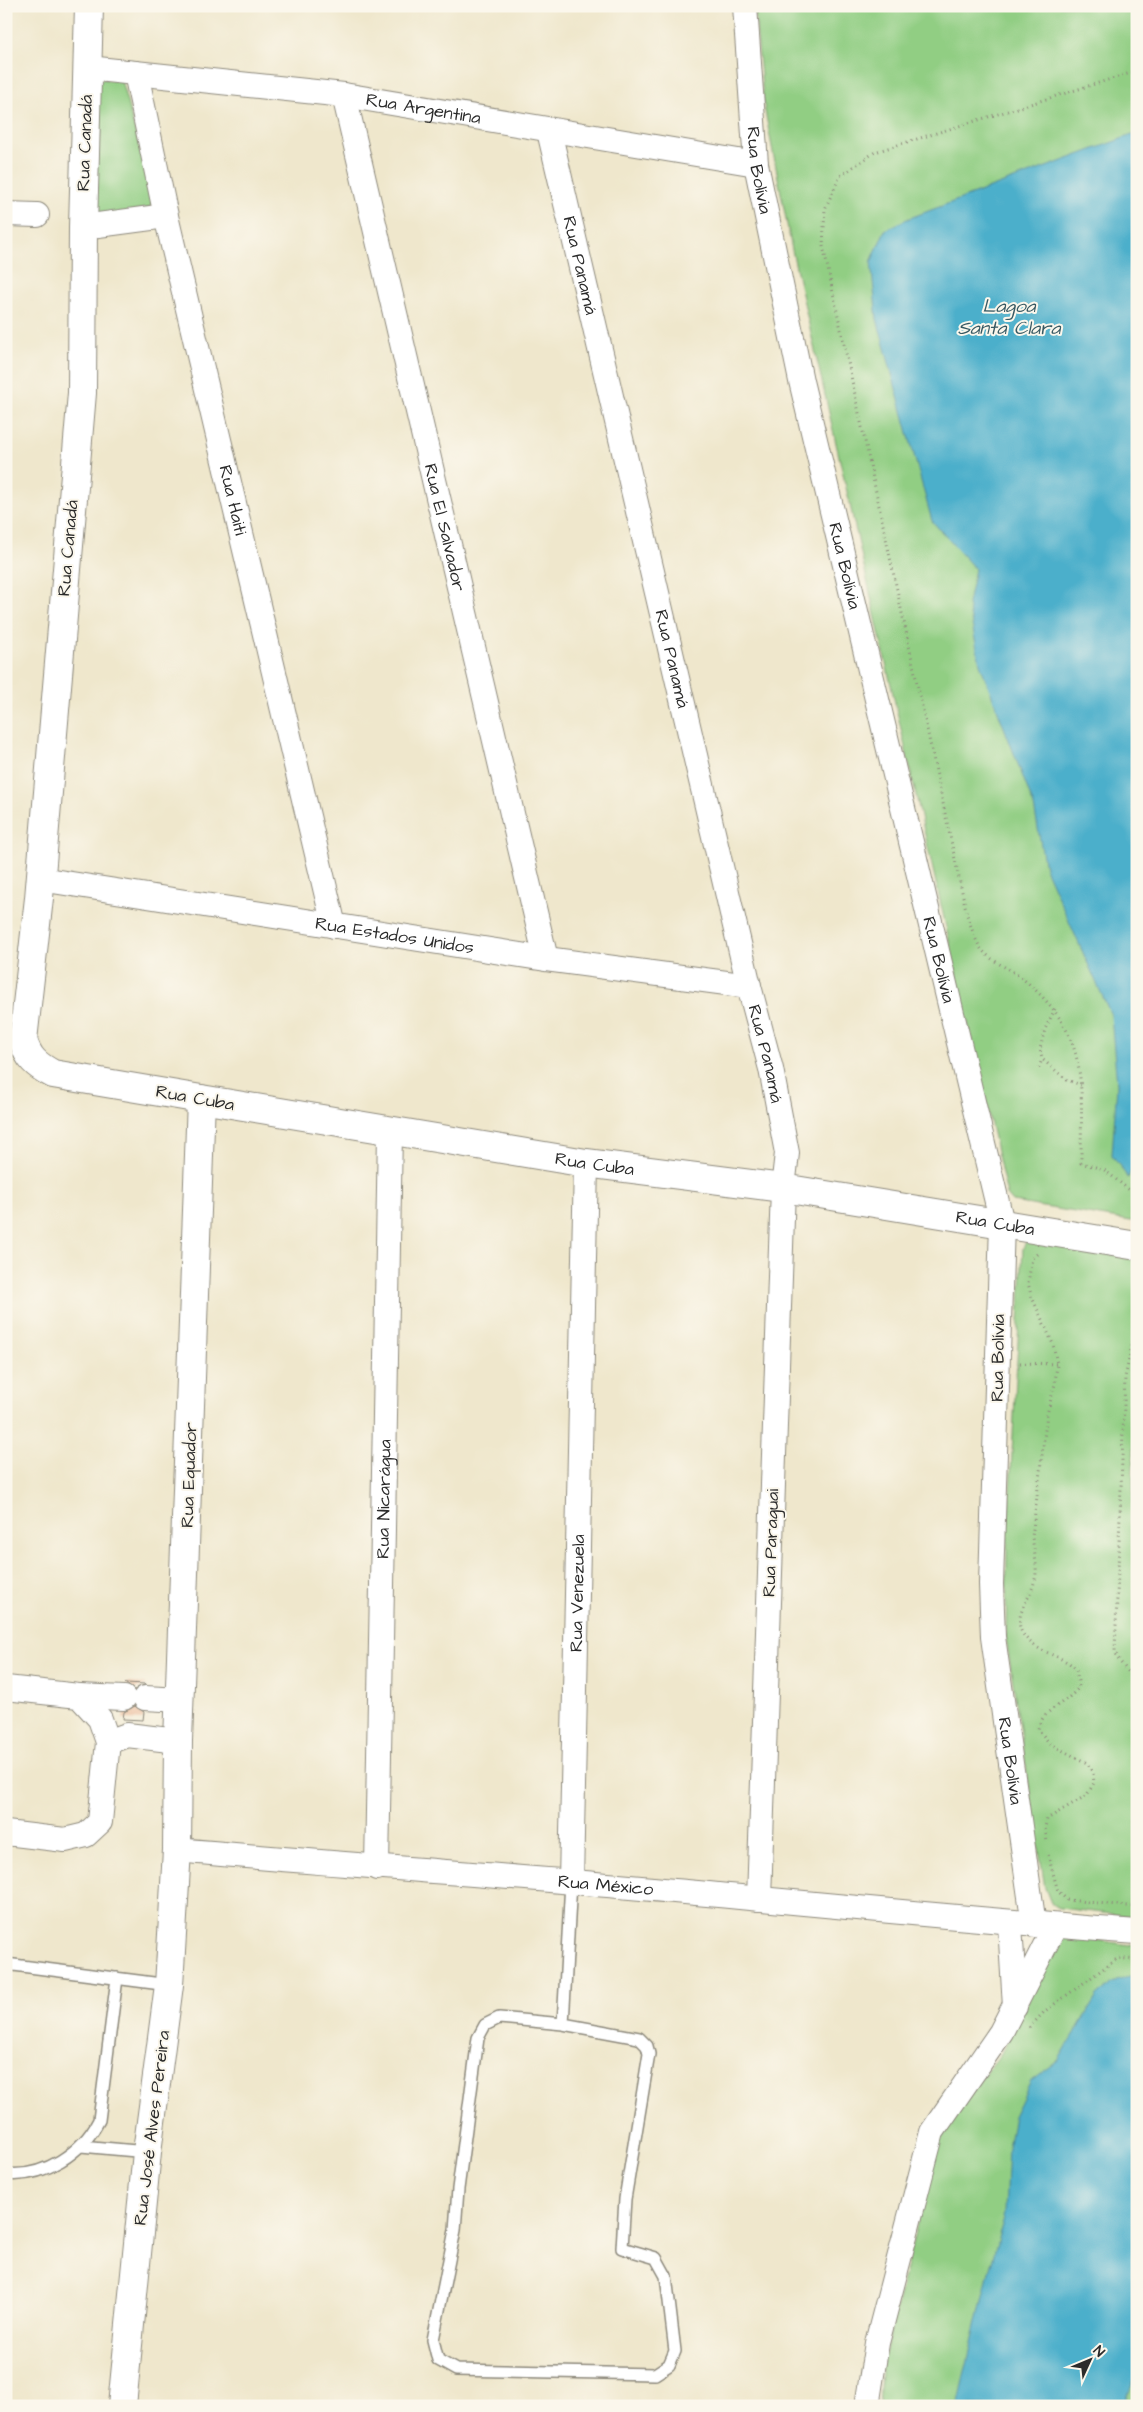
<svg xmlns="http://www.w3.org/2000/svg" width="1143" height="2412" viewBox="0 0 1143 2412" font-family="'Architects Daughter',sans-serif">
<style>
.green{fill:#91ce83;stroke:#5e7c57}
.water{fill:#4cafcb;stroke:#3c6d7b}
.building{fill:#e4a378}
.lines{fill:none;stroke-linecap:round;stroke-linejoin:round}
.service-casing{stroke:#8d897c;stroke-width:14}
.minor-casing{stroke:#8d897c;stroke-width:26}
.tertiary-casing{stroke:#8d897c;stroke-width:30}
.secondary-casing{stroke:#8d897c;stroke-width:30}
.path{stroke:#8d897c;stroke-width:3;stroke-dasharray:1 4;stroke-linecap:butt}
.service{stroke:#fff;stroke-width:11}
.minor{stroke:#fff;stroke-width:24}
.tertiary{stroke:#fff;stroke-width:28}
.secondary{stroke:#fff;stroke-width:28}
.labels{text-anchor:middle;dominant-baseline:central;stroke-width:4;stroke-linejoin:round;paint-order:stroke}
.street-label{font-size:18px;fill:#2b2b2b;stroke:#fbf7ec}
.water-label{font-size:19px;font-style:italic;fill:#375963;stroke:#fbf7ec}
</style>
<rect width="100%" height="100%" fill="#fbf7ec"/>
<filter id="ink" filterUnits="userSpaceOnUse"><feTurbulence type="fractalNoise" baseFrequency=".02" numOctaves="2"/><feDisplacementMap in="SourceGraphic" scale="10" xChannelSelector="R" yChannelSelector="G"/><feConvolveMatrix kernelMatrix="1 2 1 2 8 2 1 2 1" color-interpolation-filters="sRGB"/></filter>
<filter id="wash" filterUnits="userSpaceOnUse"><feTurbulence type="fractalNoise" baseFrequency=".0096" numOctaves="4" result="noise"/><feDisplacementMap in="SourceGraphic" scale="20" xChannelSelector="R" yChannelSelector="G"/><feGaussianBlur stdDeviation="1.12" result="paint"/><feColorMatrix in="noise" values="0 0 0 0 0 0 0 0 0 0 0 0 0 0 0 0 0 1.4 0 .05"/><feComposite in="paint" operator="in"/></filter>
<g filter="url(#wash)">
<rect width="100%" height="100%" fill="#efe7cc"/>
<path class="green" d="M754 6H1137V1222L1013 1202 1007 1195 792 250 764 106Z
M95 79 121 80 154 200 149 208 104 218 96 213Z
M1026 1242 1137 1254V1382L1133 1471 1135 1591 1134 1639 1137 1644V1917L1059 1908 1051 1903 1045 1888 1006 1638 1007 1546 1023 1248Z
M1062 1935 1137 1946V2406H879L881 2370 940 2130 1000 2055Z"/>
<path class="water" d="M1137 133V1157L1128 1178 1112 1155 1117 1085 1111 1015 1045 868 1034 806 980 664 968 604 975 569 932 521 877 319 871 262 885 230 907 219Z
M1135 1974 1137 2371 1122 2406H957L987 2279 1005 2214 1008 2147 1014 2116 1031 2081 1058 2061 1097 1996 1113 1983Z"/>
<g id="blocks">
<path class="building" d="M125 1683 146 1684 134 1690Z
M135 1706 144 1712 143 1720 123 1719 124 1712Z"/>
</g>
</g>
<g filter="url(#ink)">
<use href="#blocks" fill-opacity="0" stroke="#8d897c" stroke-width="1"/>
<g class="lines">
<defs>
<path id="service" d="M6 1964 169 1985
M499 2018 563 2024 639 2038 647 2046 649 2054 625 2199 622 2248 656 2258 666 2276 675 2351 669 2365 655 2374 456 2370 438 2360 433 2340 455 2230 458 2189 478 2038 485 2025Z
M563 2024 571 1882
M81 2146 147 2152
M6 2174C44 2178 82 2153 99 2120L117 1978"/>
<g id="minor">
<path id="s1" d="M745 6 756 164 801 381 1002 1223 991 1584 993 1637 1034 1925"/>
<path id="s2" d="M88 68 344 95 756 164"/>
<path id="s3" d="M136 73 166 216 334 926"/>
<path id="s4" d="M344 95 546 959"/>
<path id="s5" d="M549 131 749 986 771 1069 787 1153 783 1188 759 1899"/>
<path d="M6 214 37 215"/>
<path d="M83 227 166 216"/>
<path id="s6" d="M40 879 546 959 749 986"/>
<path d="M6 1688 79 1696 100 1719 108 1742 100 1822 86 1835 65 1840 6 1833"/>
<path d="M79 1696 124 1698"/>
<path d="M145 1698 181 1700"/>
<path d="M108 1742 127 1735 178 1741"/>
<path id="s7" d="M177 1850C309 1862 441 1871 573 1882 761 1898 949 1918 1137 1932"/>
<path id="s8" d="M377 1868 390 1132"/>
<path id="s9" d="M571 1882 586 1163"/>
<path d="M1010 1924 1015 2007"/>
<path d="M867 2406 877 2343 932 2132 1001 2032 1055 1926"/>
</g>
<g id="tertiary">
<path id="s10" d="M201 1099 586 1163 783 1188 1137 1246"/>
</g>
<path id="secondary" d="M89 6 83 227 82 393 39 898 23 1040C28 1058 36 1065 53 1074L201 1099 178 1741 177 1850 169 1985 147 2152 122 2406"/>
</defs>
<use href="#service" class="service-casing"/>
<use href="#minor" class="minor-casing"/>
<use href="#tertiary" class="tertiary-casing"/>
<use href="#secondary" class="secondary-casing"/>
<path class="path" d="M1137 71 875 152 840 176 825 209 823 246 967 915C971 926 975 941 982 950 992 962 1011 969 1023 979 1091 1035 1081 1083 1081 1163L1103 1169 1137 1196
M1055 1009 1045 1029 1040 1049 1042 1059 1067 1080 1081 1085
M1039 1068 1042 1059
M1037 1254 1032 1258 1028 1283 1031 1295 1053 1344 1057 1364 1055 1384 1047 1414 1032 1537C1034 1552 1039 1568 1034 1583 1028 1604 1007 1622 1030 1642 1043 1654 1063 1656 1076 1669L1079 1687C1068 1703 1042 1709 1038 1729L1050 1744 1087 1763 1093 1773 1094 1783 1087 1795 1047 1819 1045 1827 1047 1843
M1137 1321 1125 1378 1115 1652 1121 1663 1137 1682
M1020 1363 1057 1364
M1048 1855 1058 1891 1067 1900 1137 1907
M1029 2028 1045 2011 1118 1958 1137 1960"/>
<use href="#service" class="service"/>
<use href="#minor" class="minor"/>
<use href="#tertiary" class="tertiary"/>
<use href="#secondary" class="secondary"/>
</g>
</g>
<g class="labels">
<g class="street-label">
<text stroke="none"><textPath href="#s2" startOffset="338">Rua Argentina</textPath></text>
<text transform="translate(85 143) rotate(-88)">Rua Canadá</text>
<text stroke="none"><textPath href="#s1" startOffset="165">Rua Bolívia</textPath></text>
<text stroke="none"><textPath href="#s5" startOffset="138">Rua Panamá</textPath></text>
<text stroke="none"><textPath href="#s3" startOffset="438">Rua Haiti</textPath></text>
<text stroke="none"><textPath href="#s4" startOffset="444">Rua El Salvador</textPath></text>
<text transform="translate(68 548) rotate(-85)">Rua Canadá</text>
<text stroke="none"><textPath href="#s1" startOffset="570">Rua Bolívia</textPath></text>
<text stroke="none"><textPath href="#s5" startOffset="542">Rua Panamá</textPath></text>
<text stroke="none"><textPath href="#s6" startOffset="359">Rua Estados Unidos</textPath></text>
<text stroke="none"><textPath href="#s1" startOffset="975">Rua Bolívia</textPath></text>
<text stroke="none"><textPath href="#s5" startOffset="948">Rua Panamá</textPath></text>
<text transform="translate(195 1098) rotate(10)">Rua Cuba</text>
<text stroke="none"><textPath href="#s10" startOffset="399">Rua Cuba</textPath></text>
<text stroke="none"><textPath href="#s10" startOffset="804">Rua Cuba</textPath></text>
<text transform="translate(998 1358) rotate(-89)">Rua Bolívia</text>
<text transform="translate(189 1475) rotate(-88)">Rua Equador</text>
<text stroke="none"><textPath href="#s8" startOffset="369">Rua Nicarágua</textPath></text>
<text transform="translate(771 1543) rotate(-88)">Rua Paraguai</text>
<text stroke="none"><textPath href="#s9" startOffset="289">Rua Venezuela</textPath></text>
<text stroke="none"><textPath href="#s1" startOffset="1785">Rua Bolívia</textPath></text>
<text stroke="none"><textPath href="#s7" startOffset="430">Rua México</textPath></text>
<text transform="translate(152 2128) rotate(-83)">Rua José Alves Pereira</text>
</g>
<g class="water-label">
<text x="1009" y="306">Lagoa<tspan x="1009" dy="22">Santa Clara</tspan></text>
</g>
</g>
<rect width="1143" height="2412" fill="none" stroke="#fbf7ec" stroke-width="25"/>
<g transform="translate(1090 2360) rotate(46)" stroke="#fbf7ec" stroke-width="4" paint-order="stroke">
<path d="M0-4L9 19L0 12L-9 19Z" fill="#2b2b2b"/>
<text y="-8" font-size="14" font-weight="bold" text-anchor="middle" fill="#2b2b2b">N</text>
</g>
</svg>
